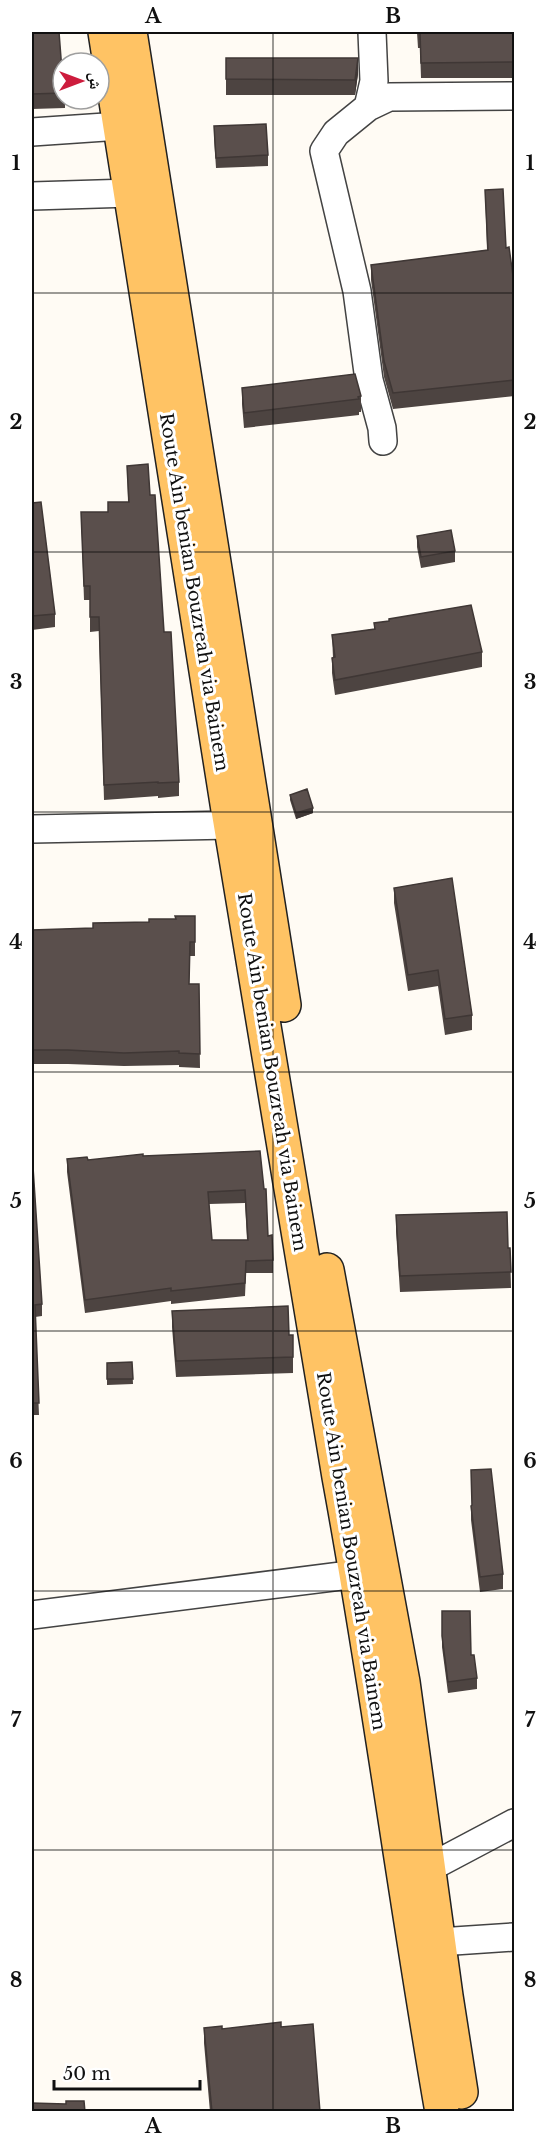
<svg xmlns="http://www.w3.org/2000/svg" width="546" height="2143" viewBox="0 0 546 2143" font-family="'Libre Baskerville','Noto Naskh Arabic',serif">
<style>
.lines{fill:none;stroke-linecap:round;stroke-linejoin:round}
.minor-casing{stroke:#434343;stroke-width:30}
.major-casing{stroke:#212121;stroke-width:36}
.minor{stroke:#fff;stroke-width:27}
.major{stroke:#ffc364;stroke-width:33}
.wall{fill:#4d4441;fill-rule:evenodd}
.shaded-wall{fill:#3f3735}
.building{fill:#5a4f4c;stroke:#3f3735;stroke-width:1.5;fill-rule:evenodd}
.grid{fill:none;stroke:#101010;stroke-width:1.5;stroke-opacity:0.55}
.labels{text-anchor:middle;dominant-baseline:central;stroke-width:6;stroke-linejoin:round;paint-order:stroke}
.street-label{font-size:18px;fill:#101010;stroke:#fff}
.neatline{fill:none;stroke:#101010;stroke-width:2}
.grid-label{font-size:20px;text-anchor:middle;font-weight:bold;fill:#101010}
</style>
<rect width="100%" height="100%" fill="#fffbf4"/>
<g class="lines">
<defs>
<path id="minor" d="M368 107 374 81 372 32
M32 132 120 126
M32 196 131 193
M383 441 382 428 369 380 357 291 324 151 336 133 368 107 389 97 514 96
M32 829 231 825
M32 1615 357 1574
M429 1868 514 1823
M439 1942 514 1937"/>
<path id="major" d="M105 32 228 810 339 1477C378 1688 405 1900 442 2112
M130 32 284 1005
M327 1270 403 1682 446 1996 461 2092"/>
</defs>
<use href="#minor" class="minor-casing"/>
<use href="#major" class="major-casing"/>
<use href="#minor" class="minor"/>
<use href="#major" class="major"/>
</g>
<path class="wall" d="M32 32 62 71H63V99H65V108L32 109Z
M417 32H514V78H421L420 48H418Z
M226 58 358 74 355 95H226Z
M214 137 268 155V166L216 168Z
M485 190 506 248 514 283V396L393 409 384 377 371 280V265L487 250Z
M242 388 361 396V412H359V415L244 428 242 404Z
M127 466 150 495 179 782V796L158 798V796L104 800 99 631 90 632V600H84L81 512H108L128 502Z
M32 503 55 614V627L32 630Z
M417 536 455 551V562L421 568 417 547Z
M374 623 482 652V667L335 695 332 673V658H333L332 635 374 629Z
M290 795 313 813 296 819 290 800Z
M394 888 472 1015V1030L445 1035 438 986 408 991 394 903Z
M195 916V956H190L189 984H199L200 1068 179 1067V1065L124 1066 68 1064H32V930L93 928 176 919Z
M260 1151 268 1236 273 1260V1273H246L245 1296 171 1304V1301L85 1313 67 1172V1159L88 1160 143 1156ZM245 1203 247 1240H212L209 1204Z
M32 1167 42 1304V1316L35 1317 39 1415H32Z
M396 1215 508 1248H510L511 1288 400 1292 396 1231Z
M172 1311 289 1335 293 1357V1373L176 1377 172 1327Z
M132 1362 133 1384 107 1385V1363Z
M471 1470 503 1574V1589L480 1592 471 1520V1506L472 1505Z
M442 1611 477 1678V1689L448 1693 442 1647Z
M281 2027 320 2112H210L204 2043V2028L222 2029Z"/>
<path class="shaded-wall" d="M358 58V74L355 95V80Z
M313 808V813L296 819V813Z"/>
<path class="building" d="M32 32H59L62 71H63V93L32 94Z
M418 32H514V62L421 63 420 33H418Z
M226 58H358L355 80 226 79Z
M266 124 268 155 216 158 214 126Z
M503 189 506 248 509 247 514 283V380L393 393 384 361 371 265 488 250 485 190Z
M355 374 361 396 358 397 359 399 244 413 242 388Z
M148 464 150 495H155L164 632H171L179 782 158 783V782L104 785 99 617H90V586H84L81 512H108V502H129L127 466Z
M41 502 55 614 32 616V503Z
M451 530 455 551 421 557 417 536Z
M471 605 482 652 335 680 332 658 335 657 332 635 375 629 374 623 389 621V619Z
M307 789 313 808 296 813 290 795Z
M452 878 472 1015 445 1019 438 970 408 975 394 888Z
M175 916H195V942H190L189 984H199L200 1054 179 1053V1051L124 1053 68 1050H32V930L93 928V923L149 922V919H176Z
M260 1151 264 1189H266L268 1236 272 1235 273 1260 246 1261 245 1283 171 1291V1288L85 1300 67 1159 87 1157 88 1160 143 1154V1156ZM245 1190 248 1240H212L208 1192Z
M32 1167H33L42 1304 35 1305 39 1403H32Z
M507 1212 508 1248H510L511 1272 400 1276 396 1215Z
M288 1306 289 1335H293V1357L176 1361 172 1311Z
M132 1362 133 1379H107V1363Z
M491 1469 503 1574 480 1577 471 1506 472 1505 471 1470Z
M442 1611H470L471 1655H474L477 1678 448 1682 442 1636Z
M281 2022V2027L313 2024 320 2112H212L204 2028 222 2026V2029Z
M66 2101H84L85 2112H32V2103L66 2104Z"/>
<path class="grid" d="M273 32V2112M32 293H514M32 552H514M32 812H514M32 1072H514M32 1331H514M32 1591H514M32 1850H514"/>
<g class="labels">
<g class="street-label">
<text transform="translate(194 592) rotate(81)">Route Ain benian Bouzreah via Bainem</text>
<text transform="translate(272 1072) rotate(81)">Route Ain benian Bouzreah via Bainem</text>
<text transform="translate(351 1551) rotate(81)">Route Ain benian Bouzreah via Bainem</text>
</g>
</g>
<rect width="546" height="2143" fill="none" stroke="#ffffff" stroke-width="66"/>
<g transform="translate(81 81) rotate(90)"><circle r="28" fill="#ffffff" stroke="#9f9f9f" stroke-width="1.5"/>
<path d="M0-4.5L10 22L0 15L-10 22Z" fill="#cd1c3d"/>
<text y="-9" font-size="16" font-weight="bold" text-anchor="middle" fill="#101010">ش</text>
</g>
<path d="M54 2080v9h146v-9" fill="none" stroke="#101010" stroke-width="3"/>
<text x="63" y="2080" font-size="18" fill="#101010" stroke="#ffffff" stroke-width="4.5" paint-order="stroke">50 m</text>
<rect x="33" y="33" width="480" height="2077" class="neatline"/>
<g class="grid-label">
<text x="153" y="23">A</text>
<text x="393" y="23">B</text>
<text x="16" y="170">1</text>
<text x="530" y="170">1</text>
<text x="16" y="429">2</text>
<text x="530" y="429">2</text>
<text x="16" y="689">3</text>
<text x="530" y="689">3</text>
<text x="16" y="949">4</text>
<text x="530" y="949">4</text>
<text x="16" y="1208">5</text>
<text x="530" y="1208">5</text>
<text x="16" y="1468">6</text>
<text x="530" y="1468">6</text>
<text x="16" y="1727">7</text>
<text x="530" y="1727">7</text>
<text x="16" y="1987">8</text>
<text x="530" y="1987">8</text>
<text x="153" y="2133">A</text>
<text x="393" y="2133">B</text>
</g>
</svg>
